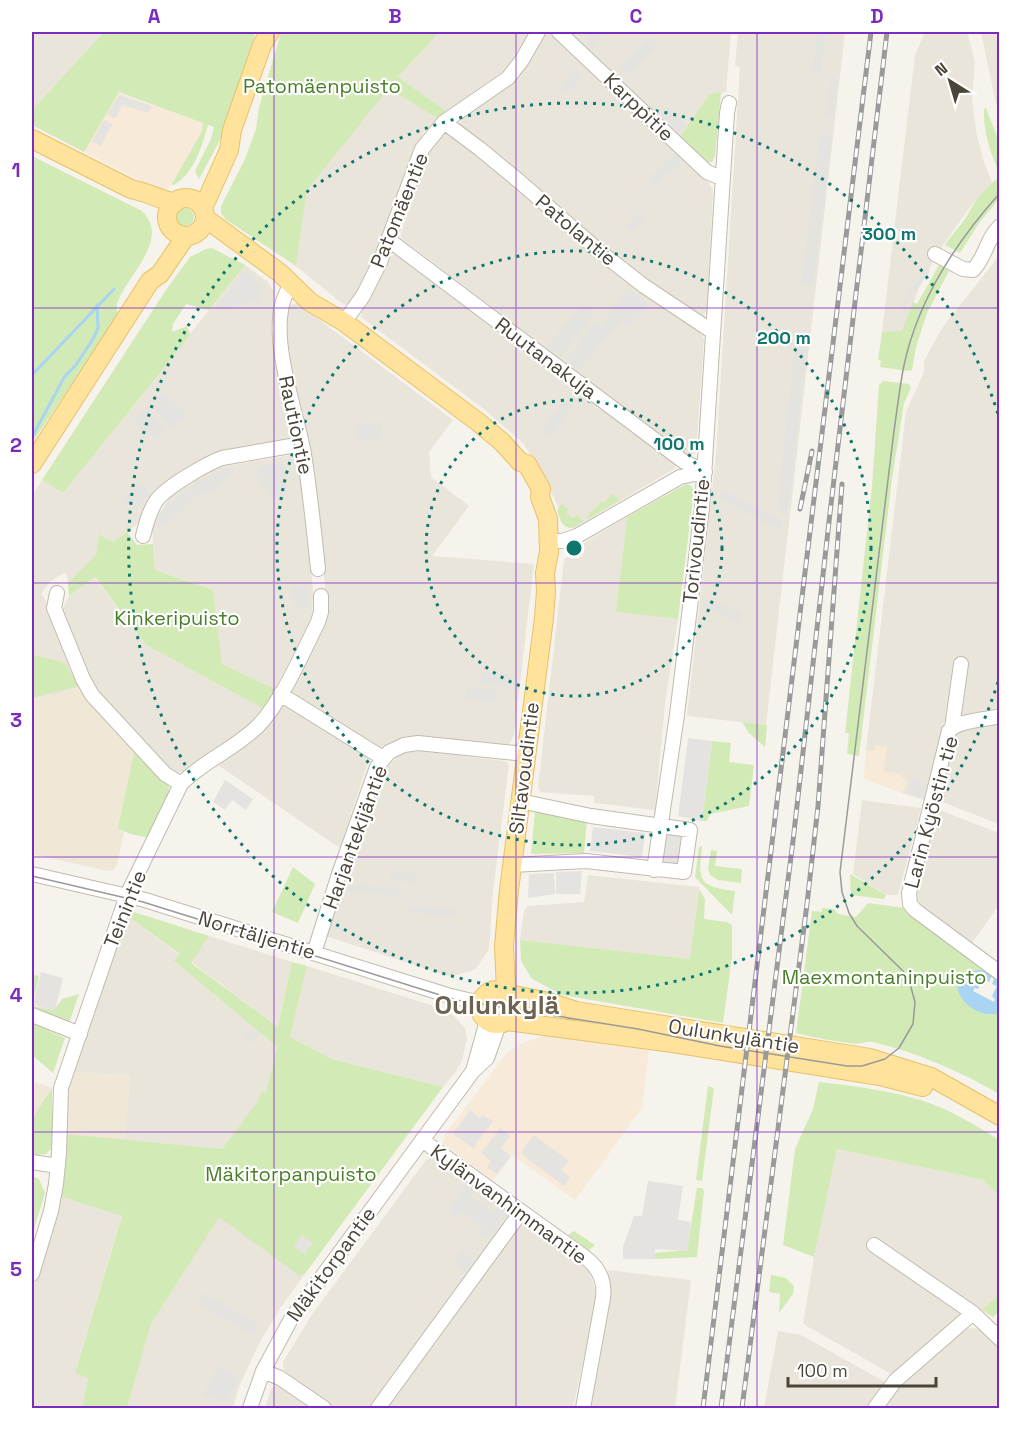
<svg xmlns="http://www.w3.org/2000/svg" width="1031" height="1440" viewBox="0 0 1031 1440" font-family="'Space Grotesk',sans-serif">
<style>
.residential{fill:#eae5da}
.commercial{fill:#f7ead8}
.education{fill:#efe8d6}
.green{fill:#d2eab5}
.parking{fill:#e5e3e0}
.water{fill:#a9d4f2}
.pier{fill:#f6f3ec}
.lines{fill:none;stroke-linecap:round;stroke-linejoin:round}
.stream{stroke:#a9d4f2;stroke-width:3}
.minor-casing{stroke:#c2bbae;stroke-width:16}
.major-casing{stroke:#e6c16a;stroke-width:20}
.minor{stroke:#fff;stroke-width:14}
.major{stroke:#ffe39c;stroke-width:18}
.tram{stroke:#9a9a9a;stroke-width:1.5}
.rail-casing{stroke:#9a9a9a;stroke-width:5}
.rail{stroke:#fff;stroke-width:3;stroke-dasharray:9;stroke-linecap:butt}
.grid{fill:none;stroke:#7b2cbf;stroke-width:1.5;stroke-opacity:0.55}
.ring{fill:none;stroke:#0f766e;stroke-width:3;stroke-dasharray:3 6}
.labels{text-anchor:middle;dominant-baseline:central;stroke-width:4.5;stroke-linejoin:round;paint-order:stroke}
.park-label{font-size:20px;fill:#4a7f2a;stroke:#fff}
.street-label{font-size:20px;fill:#4b4439;stroke:#fff}
.district-label{font-size:26px;font-weight:bold;fill:#6e6250;stroke:#fff}
.centre{fill:#0f766e;stroke:#fff;stroke-width:3}
.ring-label{font-size:18px;text-anchor:middle;font-weight:bold;fill:#0f766e;stroke:#fff;stroke-width:4.5;stroke-linejoin:round;paint-order:stroke}
.neatline{fill:none;stroke:#7b2cbf;stroke-width:2}
.grid-label{font-size:20px;text-anchor:middle;font-weight:bold;fill:#7b2cbf}
</style>
<rect width="100%" height="100%" fill="#f6f3ec"/>
<path class="residential" d="M32 32H104L32 110Z
M432 32H530L505 70 446 111 398 77 436 36Z
M545 32H551L707 180 713 190 707 311 703 315 699 316 645 278 576 225 532 183 462 127 460 123 464 117 508 88 519 78Z
M568 32H731L726 92 709 94 680 137Z
M738 32H845L766 725 687 716 716 455 740 67 735 66Z
M925 32H967L975 61 972 100 977 136 985 165 992 182 967 211 935 257 920 286 902 332H882L915 55Z
M981 32H999V113L995 99Z
M389 87 438 119 423 133 366 275 352 302 344 305 296 266 307 190Z
M446 133 451 134 526 196 578 244 698 330 704 339 696 452 694 454 687 456 401 238V233L429 153 440 137Z
M396 254 676 463 674 469 576 527 572 528 565 523 543 473 523 443 485 410 361 317 363 304 391 256Z
M999 256V707L963 715 946 716 924 800 902 793 907 781 884 771 874 751 866 750 906 412 924 372V361L942 328Z
M245 265 268 282 273 290V345L277 375 292 438 215 454 200 461 154 492 139 523 113 542 99 534 96 555 68 583 67 575 64 573 51 581 41 594 44 597 79 686 52 697 32 664V496L42 480 63 493Z
M297 303 453 420 429 452 431 477 469 506 432 556 534 564 514 735 510 743 505 746 417 736 403 738 385 746 377 747 291 692V689L327 605 310 446 294 394 288 363 285 307Z
M297 454 313 589 312 619 275 689 222 664 213 590 155 570 152 527 170 496 215 468Z
M627 517 616 612 678 619 665 704 655 810 594 803V796L540 792 538 788 564 560 581 545Z
M94 577 146 645 264 709 258 717 246 728 184 771 176 773 169 769 95 691 62 610 69 596Z
M283 704 370 756 340 848 215 763Z
M999 722V824L937 800 956 731Z
M421 751 505 761 509 764 493 891 489 949 478 966 473 970 457 975 448 976 326 936 384 771 398 756 409 752Z
M862 800 921 808 898 895H886L853 874Z
M934 808 999 833V905L972 943 920 903 917 897Z
M588 875 699 887 690 959 520 940 524 911 528 906 584 902Z
M126 915 180 955 175 962 277 1047 266 1092 222 1149 124 1140 130 1076 71 1072Z
M209 936 292 962 278 1027 191 962Z
M307 966 440 1008 453 1015 465 1028 467 1038 462 1061 455 1073 443 1087 332 1059 290 1037Z
M837 1149 984 1180 999 1196V1294L982 1310 975 1305 893 1375 803 1324 814 1257Z
M432 1157 508 1210 509 1218 466 1275 372 1408H335L287 1374 284 1370 283 1362 311 1316 426 1160Z
M60 1196 122 1215 75 1372 88 1378 82 1408H32V1291Z
M220 1214 304 1275 281 1307 261 1340 240 1384 233 1408H127L151 1324Z
M523 1223 528 1225 581 1264 588 1271 593 1282 596 1294 595 1305 573 1408H387L519 1225Z
M608 1270 691 1280 675 1408H590L611 1290Z
M969 1328 980 1329 999 1348V1408H883L899 1386 961 1332Z
M778 1331 801 1335 885 1382 865 1408H764Z
M276 1385 281 1387 314 1408H265L271 1389Z"/>
<path class="commercial" d="M118 92 203 123 202 131 183 168 171 186 166 189H157L84 152Z
M875 745 887 747 884 771 901 774V778L907 781 902 793 864 779 866 750 874 751Z
M543 1036H563L649 1050 642 1108 575 1200 512 1155 493 1181 443 1144 444 1136 506 1054 520 1044Z"/>
<path class="education" d="M32 664 52 696 79 686 88 702 138 756 139 762 117 865 113 870 107 871 32 854Z
M71 1072 130 1076 124 1140 65 1134 66 1086Z
M32 1081 52 1088 32 1119Z"/>
<path class="green" d="M104 32H256L239 94 219 142 199 179 195 171 211 139 214 127 208 125C202 147 194 173 174 185L172 184 202 131 203 123 119 92 84 152 32 125V110Z
M281 32H432L437 35 398 77 446 111 438 119 389 88 307 190 296 266 225 219 221 213V206L245 159 256 129 259 108Z
M721 92 715 156 712 162H707L680 137 709 94Z
M986 108 999 142V172C990 153 983 129 984 109Z
M32 156 142 211C171 238 128 275 118 301 116 305 117 310 118 315L32 443Z
M999 178V199L979 223 960 253 945 245C952 234 962 225 968 214 976 200 985 186 999 178Z
M176 217a9 9 0 1 1 18 0a9 9 0 1 1-18 0Z
M212 248 245 265 209 310 186 304 173 324 172 332 187 326 190 335 63 493 42 480 166 290 190 257 206 249Z
M939 265 949 271 927 313 916 347 912 370 907 371 880 367 881 361 878 360 882 332 902 331 913 302 917 304Z
M883 381 909 384 911 388 904 403 892 479 859 756 847 754 849 733H845L872 486 879 385Z
M686 484 690 485 694 490 678 619 616 612 627 517Z
M612 494 620 500 590 518 586 517 602 502 604 503Z
M562 504 568 509 566 513 572 518 576 517 575 514 584 521 572 528C561 528 560 518 557 510Z
M127 532 137 545 153 544 155 570 213 590 222 664 275 689 264 709 146 645 95 577 69 596 68 583 96 555 99 534 113 542Z
M35 655 65 663 79 686 32 698V662Z
M742 722 767 725 765 747 749 733Z
M712 741 731 743 729 762 754 765 749 806 710 814 707 821H702Z
M134 753 168 784 170 793 149 838 130 834 118 828Z
M535 811 587 821 584 853 531 854Z
M702 846C698 881 698 886 735 891L732 915 695 877 699 847Z
M711 850 717 851 715 866 742 869 741 883 718 880 710 875 708 868Z
M293 867 315 884 298 923 272 912Z
M850 874 886 895 884 899 851 895Z
M699 889 705 899 704 919 727 922 732 925V957L723 1023 563 995 532 979 521 961 520 940 690 959Z
M868 903 905 908 979 967 999 979V1094C960 1071 915 1052 873 1042 867 1041 861 1044 855 1044 835 1041 815 1038 796 1033L812 911 822 912V908L834 909 838 914 856 917Z
M131 911 209 936 191 963 278 1027 292 962 307 966 290 1037 332 1059 443 1087 304 1275 302 1274 300 1276 219 1217 151 1324 127 1408H82L88 1378 75 1373 122 1216 60 1196 65 1134 222 1149 256 1104 263 1090 264 1094 266 1092 277 1047 174 961 180 954 126 915Z
M32 974 39 976 32 1006 54 1010 62 999 79 994 68 1026 32 1010Z
M32 1023 65 1038 53 1073 32 1055Z
M819 1082C853 1086 887 1090 920 1100 948 1108 975 1125 999 1140V1196L984 1180 837 1149 814 1257 783 1245 795 1149 813 1109Z
M708 1086 714 1088 702 1181 696 1180Z
M52 1088V1148L46 1154 32 1155V1119Z
M32 1176 39 1179 45 1193 33 1232 32 1231Z
M697 1188H702L704 1191 697 1257 655 1259V1253L687 1250Z
M574 1231 595 1245 589 1250 568 1235Z
M771 1275 786 1278 794 1286 793 1294 779 1313 780 1294 769 1292Z
M999 1294V1311L993 1317 982 1310Z"/>
<path class="parking" d="M592 32H604L593 49 586 39Z
M818 32H826L821 73 812 72Z
M648 37 657 45 628 75 620 67Z
M574 69 584 77 566 94 560 90Z
M831 78 838 79 834 117 826 116Z
M119 95 152 106 148 113 122 105 115 119 107 114Z
M668 107 686 124 680 133 660 116Z
M104 120 113 124 100 146 92 141Z
M820 134 832 136 813 286 801 285Z
M675 153 683 162 655 186 648 178Z
M639 212 644 218 633 231 627 226Z
M926 268 930 271 903 309 899 306Z
M245 270 261 286 259 301 221 310 216 305Z
M628 287 649 304 630 327 622 320 580 370 566 360 595 322 600 326Z
M584 305 595 313 561 357 547 346 573 315Z
M795 345 807 348 787 515 777 510Z
M163 392 187 415 171 428 149 404Z
M564 399 573 406 550 438 541 431Z
M146 407 165 428 155 440 133 422Z
M381 421 383 439 357 441 355 425Z
M283 462 288 496 271 499 255 472 262 466Z
M229 466 235 471 210 493 199 494 164 527H158L157 515 172 502 196 482Z
M139 482 151 492 136 510 123 500Z
M723 490 783 520 781 531 719 498Z
M307 586 310 606 302 608 294 606 291 587Z
M706 598 741 613 739 622 704 607Z
M482 672 516 675 513 688 480 684Z
M467 687 497 689 495 703 465 699Z
M688 738 712 741 702 821 678 816Z
M913 779 927 784 921 799 906 793Z
M225 780 253 799 246 810 232 800 225 810 213 802Z
M661 825 685 829 684 872 654 870Z
M593 827 645 833 642 857 590 851Z
M391 871 417 873 414 883 390 880Z
M582 871 580 894H556V872Z
M554 873 555 894 528 898 529 874Z
M352 884 400 890V896L346 891Z
M411 905 455 910V917L408 912Z
M41 972 63 978 55 1011 33 1005Z
M247 1029 259 1032 255 1043 244 1039Z
M470 1110 480 1118 482 1115 493 1121 473 1148 453 1134Z
M500 1128 510 1135 501 1148 511 1156 497 1174 487 1167 491 1161 481 1153Z
M534 1135 569 1161 561 1170 570 1177 564 1186 523 1155 522 1150Z
M648 1181 683 1186 678 1220 691 1222 687 1251 655 1249V1259H623V1247L634 1216H642Z
M466 1185 475 1192 472 1197 494 1213 499 1207 508 1214 488 1240 479 1234 483 1228 461 1212 457 1218 448 1211Z
M302 1235 313 1243 304 1254 294 1247Z
M462 1251 474 1260 465 1272 453 1263Z
M204 1293 259 1324 253 1335 197 1304Z
M217 1366 239 1377 227 1402 203 1395Z"/>
<path class="water" d="M982 970 999 982V1013C967 1022 934 973 982 970Z"/>
<path class="pier" d="M991 977 994 979 992 984 997 986 992 996 995 999 994 1002 973 991 975 988 978 989 984 979 989 982Z"/>
<g class="lines">
<path class="stream" d="M32 375 114 289
M32 437 65 376 76 365 93 339 98 328 97 305"/>
<defs>
<path id="minor" d="M559 32 707 172 721 178
M444 122 480 149 520 182 599 251 644 286 713 332
M389 240 683 461 705 472
M935 254 963 269 973 270C986 257 986 239 1000 226
M292 284C261 322 297 410 304 454 310 492 314 530 318 569
M344 322 363 296 380 262 422 149 444 122 508 78 522 60 538 32
M143 536C146 524 149 512 156 501 166 487 206 464 222 458L302 444
M549 541H562L577 536 680 477 705 472
M57 593 54 608 83 679 92 695 165 774 181 784
M280 694 383 758
M1000 716C985 720 959 720 949 731L909 893 910 904 915 910 1000 973
M952 728 961 664
M512 865 586 861 684 872 690 830 591 816 520 801
M654 870 677 715 702 508 727 113 729 103
M32 874 145 900 447 995 480 1003
M314 953 339 874 377 767 389 752 404 745 418 743 525 754
M32 1015 80 1034
M473 1071 487 1021
M422 1140 586 1258C599 1268 605 1282 603 1298L583 1408
M32 1162 58 1166
M874 1245 973 1313 1000 1339
M32 1274 51 1211 56 1184 59 1153 61 1088 127 895 181 784C203 761 235 749 258 726 281 703 303 652 318 622L321 612V596
M263 1371 280 1378 324 1408
M250 1408 263 1371 291 1319 473 1071 487 1058 499 1024
M378 1408 521 1212
M875 1408 895 1381 973 1313"/>
<path id="major" d="M32 139 131 189C146 192 159 199 175 203
M167 217a19 19 0 1 1 38 0a19 19 0 1 1-38 0Z
M203 208 229 150 232 130 262 45 270 32
M205 218 280 273 310 302 344 322 478 422 502 442 520 462 527 464 541 489 540 497 548 519 549 552 545 573 546 591 544 618 509 890 504 946 506 991
M32 464 150 281 160 274 186 236
M480 1007a17 17 0 1 1 34 0a17 17 0 1 1-34 0Z
M509 994 549 1002 576 1011 870 1058 931 1077 1000 1116
M507 1021 673 1043 880 1076 923 1087"/>
</defs>
<use href="#minor" class="minor-casing"/>
<use href="#major" class="major-casing"/>
<use href="#minor" class="minor"/>
<use href="#major" class="major"/>
<path class="tram" d="M32 876 143 902 456 1000 638 1029 720 1046 847 1066H862L885 1059 899 1048 913 1024 915 1002 910 984 903 971 857 926 849 913 842 892 840 872 893 439C896 416 899 393 903 370 916 303 955 243 1000 193"/>
<defs>
<path id="rail" d="M800 509 812 451
M703 1408 871 32
M721 1408 793 841 830 513 887 32
M742 1408 807 904 818 806 842 484"/>
</defs>
<use href="#rail" class="rail-casing"/>
<use href="#rail" class="rail"/>
</g>
<path class="grid" d="M274 32V1408M516 32V1408M757 32V1408M32 308H1000M32 583H1000M32 857H1000M32 1132H1000"/>
<g class="ring">
<circle cx="574" cy="548" r="148"/>
<circle cx="574" cy="548" r="297"/>
<path d="M998 682A445 445 0 1 1 998 414"/>
</g>
<g class="labels">
<g class="park-label">
<text x="322" y="86">Patomäenpuisto</text>
<text x="177" y="618">Kinkeripuisto</text>
<text x="884" y="977">Maexmontaninpuisto</text>
<text x="291" y="1174">Mäkitorpanpuisto</text>
</g>
<g class="street-label">
<text transform="translate(639 107) rotate(44)">Karppitie</text>
<text transform="translate(399 210) rotate(-68)">Patomäentie</text>
<text transform="translate(576 230) rotate(40)">Patolantie</text>
<text transform="translate(546 358) rotate(37)">Ruutanakuja</text>
<text transform="translate(296 425) rotate(78)">Rautiontie</text>
<text transform="translate(696 541) rotate(-84)">Torivoudintie</text>
<text transform="translate(524 768) rotate(-83)">Siltavoudintie</text>
<text transform="translate(931 812) rotate(-75)">Larin Kyöstin tie</text>
<text transform="translate(355 837) rotate(-70)">Harjantekijäntie</text>
<text transform="translate(125 909) rotate(-68)">Teinintie</text>
<text transform="translate(257 935) rotate(17)">Norrtäljentie</text>
<text transform="translate(734 1036) rotate(9)">Oulunkyläntie</text>
<text transform="translate(509 1204) rotate(36)">Kylänvanhimmantie</text>
<text transform="translate(331 1264) rotate(-54)">Mäkitorpantie</text>
</g>
<g class="district-label">
<text x="497" y="1005">Oulunkylä</text>
</g>
</g>
<circle cx="574" cy="548" r="9" class="centre"/>
<g class="ring-label">
<text x="889" y="240">300 m</text>
<text x="784" y="344">200 m</text>
<text x="679" y="450">100 m</text>
</g>
<rect width="1031" height="1440" fill="none" stroke="#ffffff" stroke-width="66"/>
<g transform="translate(950 81) rotate(323)" stroke="#ffffff" stroke-width="4.5" paint-order="stroke">
<path d="M0-4.5L10 22L0 15L-10 22Z" fill="#4b4439"/>
<text y="-9" font-size="16" font-weight="bold" text-anchor="middle" fill="#4b4439">N</text>
</g>
<path d="M788 1377v9h148v-9" fill="none" stroke="#4b4439" stroke-width="3"/>
<text x="797" y="1377" font-size="18" fill="#4b4439" stroke="#ffffff" stroke-width="4.5" paint-order="stroke">100 m</text>
<rect x="33" y="33" width="965" height="1374" class="neatline"/>
<g class="grid-label">
<text x="154" y="23">A</text>
<text x="395" y="23">B</text>
<text x="636" y="23">C</text>
<text x="877" y="23">D</text>
<text x="16" y="177">1</text>
<text x="16" y="452">2</text>
<text x="16" y="727">3</text>
<text x="16" y="1002">4</text>
<text x="16" y="1276">5</text>
</g>
</svg>
